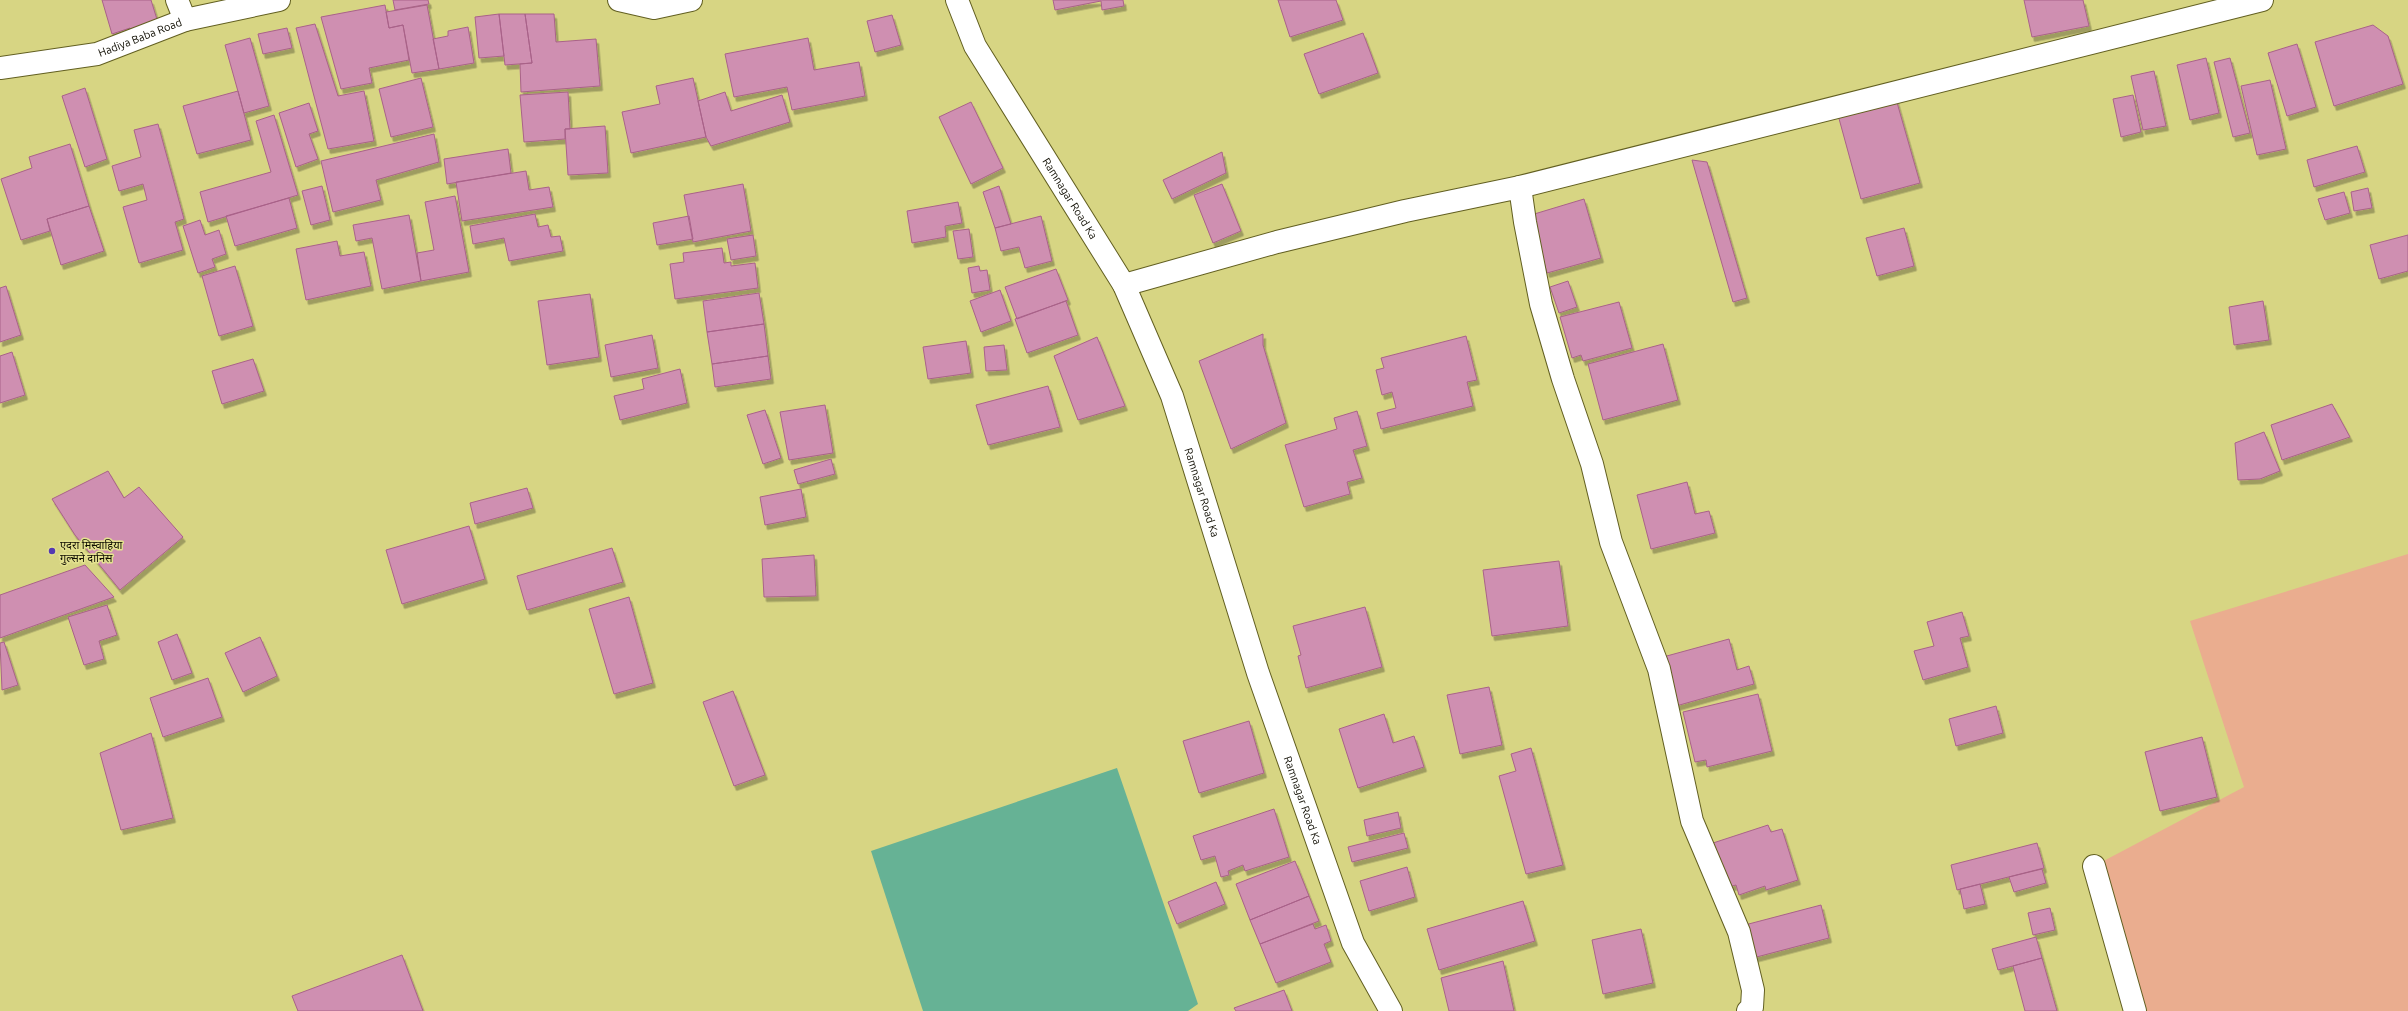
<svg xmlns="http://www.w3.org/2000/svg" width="2408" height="1011" viewBox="0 0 2408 1011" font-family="Ubuntu,'Noto Sans Devanagari',sans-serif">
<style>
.green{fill:#eaad8f}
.water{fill:#66b295}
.building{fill:#cf8fb1;stroke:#a96289;filter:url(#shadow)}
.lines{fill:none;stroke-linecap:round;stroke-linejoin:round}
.street-casing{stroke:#625f21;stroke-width:24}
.secondary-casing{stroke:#625f21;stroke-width:24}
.street{stroke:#fff;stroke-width:22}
.secondary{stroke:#fff;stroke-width:22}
.poi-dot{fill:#543ab2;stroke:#e4e290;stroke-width:1.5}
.labels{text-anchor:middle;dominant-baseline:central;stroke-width:3;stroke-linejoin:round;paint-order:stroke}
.street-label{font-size:11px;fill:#0e0c00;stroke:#e4e290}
.poi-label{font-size:11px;fill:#0e0c00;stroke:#e4e290;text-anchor:start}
</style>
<defs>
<filter id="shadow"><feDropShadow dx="2.5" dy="4.5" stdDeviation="0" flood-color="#0004"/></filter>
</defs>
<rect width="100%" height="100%" fill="#d7d583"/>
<path class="green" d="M2408 554V1011H2146L2094 866 2244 787 2190 621Z"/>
<path class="water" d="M1117 768 1198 1004 1188 1011H923L871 851Z"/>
<path class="building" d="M102 0H151L159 26 132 34 130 28 112 34Z
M393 0H428L429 4 395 10Z
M1053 0H1123L1124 6 1102 10 1101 1 1055 10Z
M1278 0H1336L1343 20 1290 37Z
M2024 0H2083L2089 26 2032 37Z
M385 5 389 28 403 25 409 60 369 68 372 83 341 89 321 17Z
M427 5 439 69 412 73 403 25 389 28 386 12Z
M499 14 504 56 479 58 475 17Z
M499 14H525L532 63 505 65Z
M525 14H554L556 42 596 39 600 86 521 92 520 64 532 63Z
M892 15 901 45 875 52 867 21Z
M315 24 338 96 364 91 374 141 328 149 296 28Z
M2373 25 2388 36 2403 84 2334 106 2315 42Z
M468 27 474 63 439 69 433 39 448 36V31Z
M287 28 292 48 263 54 258 34Z
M1363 33 1378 73 1319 94 1304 54Z
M250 38 269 106 244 113 225 45Z
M808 38 814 70 859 62 865 96 792 110 787 87 734 97 725 54Z
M2297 44 2316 107 2287 116 2268 53Z
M2206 58 2219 113 2190 120 2177 65Z
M2230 58 2250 133 2233 137 2214 62Z
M2154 71 2166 126 2143 130 2131 76Z
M421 78 433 127 391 137 379 89Z
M693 78 706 137 631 153 622 112 660 104 656 86Z
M2270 80 2286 149 2257 155 2241 86Z
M85 88 107 159 85 167 62 96Z
M238 91 251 140 197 154 183 106Z
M568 92 570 129H565V139L524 142 520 95Z
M725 92 731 111 782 95 790 122 711 146 706 137 698 101Z
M2133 95 2141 132 2121 137 2113 99Z
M1896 99 1920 183 1861 199 1838 115Z
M971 102 1003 168 971 184 939 117Z
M309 103 318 131 309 134 318 159 296 167 279 113Z
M274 115 298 195 208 222 200 192 271 172 256 121Z
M158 124 184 219 175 222 183 250 139 263 123 207 147 200 143 184 119 191 112 166 141 157 134 130Z
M605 126 608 173 568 175 565 129Z
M434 134 439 162 376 180 381 200 333 212 321 161Z
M70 144 89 206 47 219 50 231 21 240 1 179 32 168 29 157Z
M2357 146 2365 172 2314 187 2307 160Z
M508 149 511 173 447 184 444 159Z
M1222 152 1226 173 1172 199 1163 180Z
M1692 160 1707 162 1747 298 1733 302Z
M526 171 529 190 549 187 553 207 462 221 456 182Z
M743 184 751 231 693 242 684 195Z
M1222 184 1241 231 1213 243 1194 195Z
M322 186 330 220 311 225 302 191Z
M999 186 1011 224 995 228 983 192Z
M2368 188 2372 208 2354 211 2351 192Z
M2344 192 2350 213 2325 220 2318 199Z
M455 196 469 272 421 281 417 253 434 250 425 202Z
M289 198 297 228 235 246 226 216Z
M1584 199 1601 258 1547 273 1531 215Z
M958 202 962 223 945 226 946 237 912 243 907 211Z
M89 206 104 251 61 265 47 219Z
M535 214 538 227 548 225 551 237 560 236 563 251 509 261 504 238 473 244 470 226Z
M409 215 421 281 382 289 372 238 356 241 353 225Z
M689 216 693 239 657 245 653 223Z
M1041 216 1052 261 1025 268 1019 247 1001 251 995 228Z
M200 220 205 235 219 230 226 254 212 259 215 267 198 273 183 226Z
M1904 228 1914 266 1877 276 1866 238Z
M969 229 973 257 958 259 953 231Z
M753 235 756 256 731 260 727 239Z
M2408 235V271L2379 279 2370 245Z
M337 241 340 256 364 252 371 286 306 300 296 249Z
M722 248 724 263 731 262V266L755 263 758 288 675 299 670 264 684 262 683 253Z
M235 266 253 326 219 336 202 276Z
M979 266 980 271 987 270 990 290 972 293 968 268Z
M1056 269 1068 300 1017 319 1005 287Z
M1568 281 1577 307 1559 313 1550 287Z
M6 286 21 335 0 342V288Z
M1000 290 1011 321 981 332 970 301Z
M759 293 764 324 707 332 703 301Z
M590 294 599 357 547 365 538 301Z
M1066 301 1078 335 1027 353 1015 319Z
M2263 301 2269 340 2234 345 2229 307Z
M1619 302 1632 348 1583 361 1581 355 1572 358 1560 317Z
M764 324 768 356 712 364 707 332Z
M1263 334V345L1286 423 1231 449 1199 361Z
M652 335 658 368 611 377 605 345Z
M1466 336 1477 380 1467 382 1473 406 1381 429 1377 413 1396 408 1392 392 1382 395 1376 370 1384 368 1381 358Z
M1097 337 1125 406 1078 420 1054 356Z
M966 341 971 373 928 379 923 347Z
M1663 344 1678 400 1603 420 1588 364Z
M1004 345 1007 370 986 371 984 347Z
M12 352 25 395 0 403V356Z
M768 356 771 379 715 387 712 364Z
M253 359 264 391 222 404 212 371Z
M680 369 687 403 620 420 614 396 644 389 642 379Z
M1048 386 1060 427 988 445 976 405Z
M2332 404 2350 437 2282 460 2271 425Z
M825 405 833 453 789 460 780 412Z
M765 410 781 458 763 464 747 415Z
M1357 411 1367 446 1353 450 1362 478 1347 482 1350 494 1304 507 1285 445 1337 429 1334 418Z
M2264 432 2280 471 2260 479 2238 480 2235 443Z
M831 459 835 474 798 484 794 470Z
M108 471 124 498 139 487 183 537 120 590 75 535 52 499Z
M1687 482 1695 514 1709 511 1715 533 1651 549 1637 495Z
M527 488 533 508 475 524 470 503Z
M801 489 806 517 765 525 760 497Z
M469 526 485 579 402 604 386 550Z
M612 548 623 582 527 610 517 576Z
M814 555 816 596 764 597 762 559Z
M1559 561 1568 626 1492 636 1483 570Z
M85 565 114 597 0 638V595Z
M629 597 653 683 614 694 589 609Z
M107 605 117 635 99 641 104 659 84 665 68 617Z
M1365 607 1382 667 1306 688 1298 656 1301 655 1293 626Z
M1962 612 1969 636 1960 638 1968 667 1923 680 1914 651 1934 646 1927 622Z
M177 634 192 673 172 680 158 642Z
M260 637 277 676 243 692 225 653Z
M1729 639 1737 670 1749 666 1754 684 1676 706 1663 657Z
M4 642 18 685 2 690 0 643Z
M208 678 222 717 163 737 150 698Z
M1489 687 1502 745 1460 754 1447 695Z
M733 691 765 775 734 786 703 702Z
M1758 694 1772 751 1707 767 1706 760 1695 762 1683 712Z
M1996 706 2003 733 1956 746 1949 719Z
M1384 714 1393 743 1414 736 1424 767 1358 788 1339 729Z
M1249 721 1264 773 1199 793 1183 741Z
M151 733 173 818 121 830 100 753Z
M2202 737 2217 797 2160 811 2145 752Z
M1531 748 1563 865 1526 874 1499 776 1516 771 1511 754Z
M1274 809 1289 857 1245 871 1243 865 1228 871 1229 875 1221 877 1215 856 1201 860 1193 836Z
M1398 812 1401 828 1367 836 1364 820Z
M1768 825 1771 832 1782 829 1798 880 1766 890 1765 886 1739 895 1736 885 1724 888 1710 844Z
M1404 833 1408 848 1352 862 1348 847Z
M2037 843 2044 868 1957 890 1951 865Z
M1295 861 1309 896 1250 920 1236 884Z
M1407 867 1415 897 1369 911 1360 881Z
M2042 869 2046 883 2014 892 2009 877Z
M1216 882 1225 904 1177 924 1168 902Z
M1980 884 1985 904 1964 909 1960 889Z
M1309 896 1319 921 1260 944 1250 920Z
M1523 901 1535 941 1439 970 1427 929Z
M1821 905 1829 938 1749 959 1741 926Z
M2050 908 2055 930 2033 935 2028 913Z
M1313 924 1315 929 1326 925 1331 941 1324 944 1331 962 1276 983 1260 944Z
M1641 929 1653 983 1603 994 1592 940Z
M2036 937 2042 958 1998 970 1992 949Z
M402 955 423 1011H298L292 996Z
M2042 958 2057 1011H2025L2013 966Z
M1503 961 1514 1011H1449L1441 978Z
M1284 990 1292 1011H1236L1234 1008Z"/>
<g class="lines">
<defs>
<g id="street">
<path d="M177 0 185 20"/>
<path d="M619 0 654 8 691 0"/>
<path id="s1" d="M0 68 97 54 185 20 279 0"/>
<path d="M1520 187 2262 0"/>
<path d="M1124 285 1277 242 1405 211 1520 187 1525 222 1541 304 1563 379 1592 464 1611 542 1659 669 1692 821 1739 932 1753 990 1752 1007 1748 1011"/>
<path d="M2094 866 2135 1011"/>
</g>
<g id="secondary">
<path id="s2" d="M957 0 975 46 1124 285 1172 396 1258 673 1353 943 1391 1011"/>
</g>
</defs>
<use href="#street" class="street-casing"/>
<use href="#secondary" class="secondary-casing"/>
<use href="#street" class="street"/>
<use href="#secondary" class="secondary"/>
</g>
<circle class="poi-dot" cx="52" cy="551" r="4"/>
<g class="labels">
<g class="street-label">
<text stroke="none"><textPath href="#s1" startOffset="144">Hadiya Baba Road</textPath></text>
<text stroke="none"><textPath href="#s2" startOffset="229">Ramnagar Road Ka</textPath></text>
<text stroke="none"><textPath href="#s2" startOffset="553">Ramnagar Road Ka</textPath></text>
<text stroke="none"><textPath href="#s2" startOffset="877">Ramnagar Road Ka</textPath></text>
</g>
<g class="poi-label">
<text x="60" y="545">एदरा मिस्वाहिया<tspan x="60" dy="13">गुल्सने दानिस</tspan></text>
</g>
</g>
</svg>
